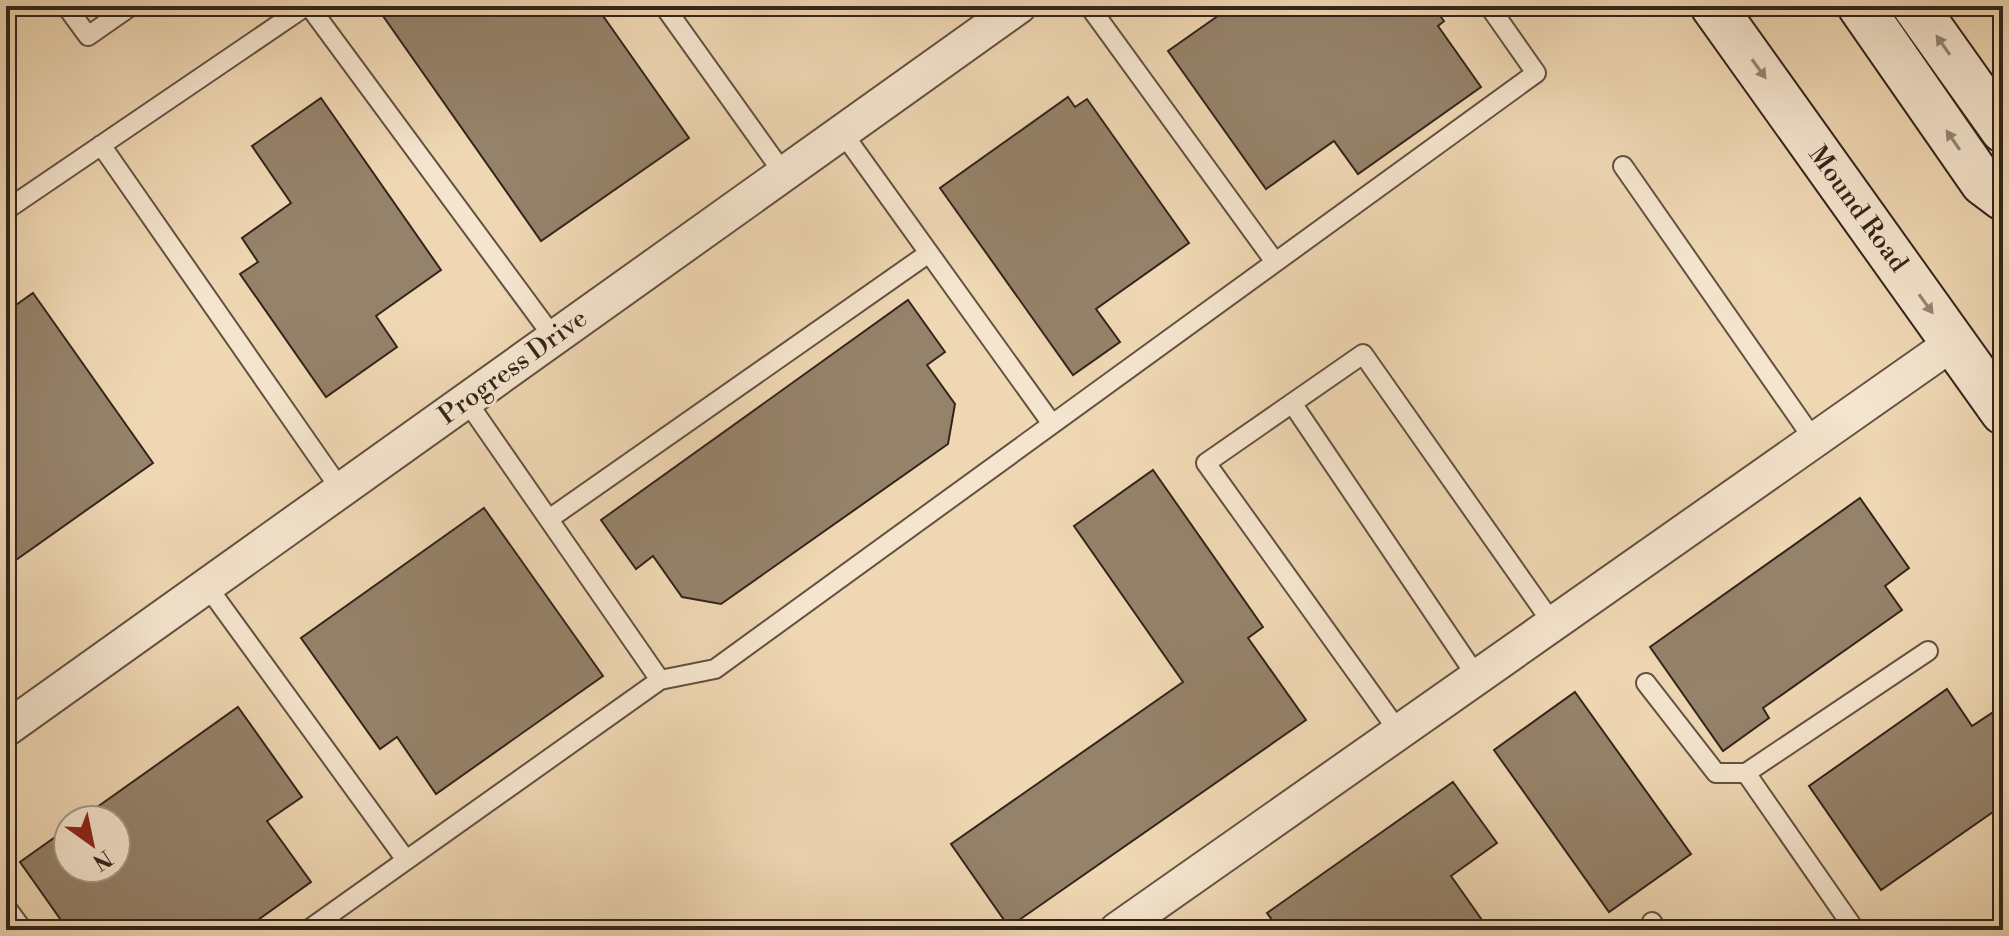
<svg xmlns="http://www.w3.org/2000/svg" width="2009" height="936" viewBox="0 0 2009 936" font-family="'Libre Bodoni',serif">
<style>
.building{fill:#95826a;stroke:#33251b;stroke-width:2}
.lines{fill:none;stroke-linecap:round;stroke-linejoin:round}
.lane-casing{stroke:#625241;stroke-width:22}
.street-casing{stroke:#625241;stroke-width:38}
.secondary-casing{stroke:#33251b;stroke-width:48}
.lane{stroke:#f5e5ce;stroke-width:18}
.street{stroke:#f5e5ce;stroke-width:34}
.secondary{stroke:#f5e5ce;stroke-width:44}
.oneway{fill:#948574}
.labels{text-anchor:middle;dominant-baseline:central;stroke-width:6;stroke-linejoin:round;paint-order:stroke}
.street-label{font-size:26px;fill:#33251b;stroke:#f5e5ce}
</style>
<rect width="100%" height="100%" fill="#efd7b3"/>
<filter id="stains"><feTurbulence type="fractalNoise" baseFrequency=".0025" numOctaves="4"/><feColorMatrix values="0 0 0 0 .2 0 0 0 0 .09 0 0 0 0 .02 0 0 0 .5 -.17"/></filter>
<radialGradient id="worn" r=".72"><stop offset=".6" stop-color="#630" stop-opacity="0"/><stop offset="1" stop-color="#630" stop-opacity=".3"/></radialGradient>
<path class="building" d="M376 6H596L689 138 541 241Z
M1232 6H1433L1444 21 1438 26 1481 87 1358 174 1334 141 1266 189 1168 51Z
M1068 97 1075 107 1087 99 1189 243 1096 309 1120 342 1073 375 940 188Z
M321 98 441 270 376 316 397 347 326 397 240 274 258 262 242 238 291 203 252 146Z
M33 293 153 463 6 567V312Z
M908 300 945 352 927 365 955 404 948 444 721 604 682 597 653 556 636 569 601 520Z
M1153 470 1263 627 1248 638 1306 720 1009 927 951 844 1183 682 1074 526Z
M1860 498 1909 568 1885 586 1902 610 1763 708 1769 718 1723 751 1650 647Z
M484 508 603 676 436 794 397 737 380 749 301 638Z
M1947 689 1972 726 2001 707 2003 710V805L1881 890 1809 786Z
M1575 692 1691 854 1609 912 1494 750Z
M238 707 302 797 267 821 311 882 244 930H68L20 862 68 828V868H116V820H79Z
M1453 782 1497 843 1451 876 1489 930H1279L1267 913Z"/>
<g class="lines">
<defs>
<path id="lane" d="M66 6 88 36 131 6
M309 6 554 338
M664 6 784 174
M1089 6 1275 262
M842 132 1052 424
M101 145 341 490
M1623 166 1814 440
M6 210 306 6
M466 400 660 680
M1292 403 1477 677
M549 519 929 253
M207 586 406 860
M1646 683 1716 773H1746
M1399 732 1206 463 1363 354 1553 624
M6 907 23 930
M1652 922 1657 930
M308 930 660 680 715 669 1536 73 1489 6
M1855 930 1746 773 1928 651"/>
<path id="street" d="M6 729 1019 6
M1117 930 1954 342"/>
<path id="secondary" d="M1713 6 2003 412
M1860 6 1983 183 2003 198
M1915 6 2003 130"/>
</defs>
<use href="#lane" class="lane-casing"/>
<use href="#street" class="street-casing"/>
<use href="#secondary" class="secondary-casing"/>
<use href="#lane" class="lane"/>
<use href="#street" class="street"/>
<use href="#secondary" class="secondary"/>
</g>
<defs><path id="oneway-solid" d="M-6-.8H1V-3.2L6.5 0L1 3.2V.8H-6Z" transform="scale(2)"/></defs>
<g class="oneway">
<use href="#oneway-solid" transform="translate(1943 45) rotate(-125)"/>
<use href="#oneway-solid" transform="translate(1759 69) rotate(54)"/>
<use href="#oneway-solid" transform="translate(1953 140) rotate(-125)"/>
<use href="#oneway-solid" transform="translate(1926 304) rotate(54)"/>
</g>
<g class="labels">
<g class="street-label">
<text transform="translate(1858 209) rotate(54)">Mound Road</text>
<text transform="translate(513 367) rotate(-36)">Progress Drive</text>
</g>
</g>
<rect width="2009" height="936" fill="none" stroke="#efd7b3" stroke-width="32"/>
<rect x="8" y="8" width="1993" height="920" fill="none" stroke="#33251b" stroke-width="4"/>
<rect x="16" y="16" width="1977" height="904" fill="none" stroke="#33251b" stroke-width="2"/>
<g transform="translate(92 844) rotate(147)"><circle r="38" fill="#f5e5ce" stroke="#a79886" stroke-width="2"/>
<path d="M0-6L14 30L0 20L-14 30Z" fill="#8f2418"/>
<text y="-12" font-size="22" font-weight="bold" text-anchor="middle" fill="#33251b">N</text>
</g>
<rect width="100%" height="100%" filter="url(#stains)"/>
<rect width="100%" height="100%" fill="url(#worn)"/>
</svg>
